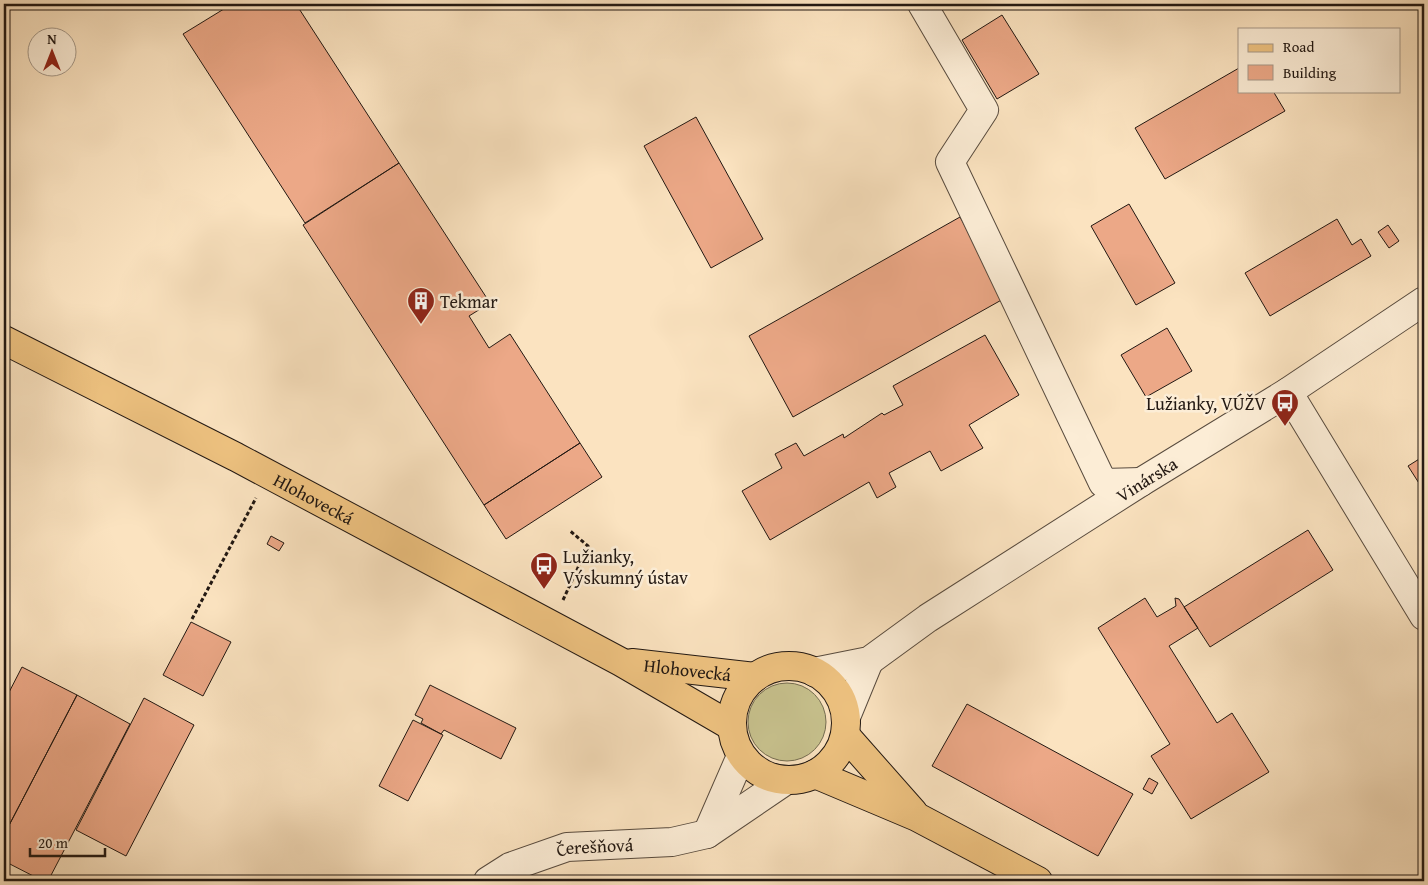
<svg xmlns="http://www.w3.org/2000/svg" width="1428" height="885" viewBox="0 0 1428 885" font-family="'Gentium Book Plus',serif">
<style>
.green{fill:#c7c18d;stroke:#746c50}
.building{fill:#eca887;stroke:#221812}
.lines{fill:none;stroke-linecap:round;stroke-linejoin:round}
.minor-casing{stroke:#584b3e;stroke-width:30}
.major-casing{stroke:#221812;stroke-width:30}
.path{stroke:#221812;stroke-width:3;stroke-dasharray:4 2.5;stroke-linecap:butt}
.minor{stroke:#fcedd6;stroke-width:28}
.major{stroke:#eec280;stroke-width:28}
.labels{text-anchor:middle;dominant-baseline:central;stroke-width:5;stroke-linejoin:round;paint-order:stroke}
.poi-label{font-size:18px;fill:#221812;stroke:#fcedd6;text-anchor:start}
.street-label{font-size:18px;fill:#221812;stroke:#fcedd6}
</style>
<rect width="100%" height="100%" fill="#fbe3c0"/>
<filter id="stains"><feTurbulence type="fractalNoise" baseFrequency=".004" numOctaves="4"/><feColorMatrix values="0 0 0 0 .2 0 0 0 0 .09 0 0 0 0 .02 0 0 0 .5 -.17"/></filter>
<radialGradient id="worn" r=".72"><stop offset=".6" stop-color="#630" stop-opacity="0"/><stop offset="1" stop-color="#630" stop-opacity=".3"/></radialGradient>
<path class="green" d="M748 722a39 39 0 1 1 78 0a39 39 0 1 1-78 0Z"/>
<path class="building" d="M232 4H296L399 163 305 223 183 34Z
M1002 15 1039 74 997 99 962 40Z
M1239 68V91H1273L1285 111 1165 179 1135 128Z
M696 117 763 239 711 268 644 146Z
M399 163 490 303 469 316 489 348 510 334 580 443 484 505 303 225Z
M1129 204 1175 283 1136 305 1091 226Z
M960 217 1005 298 793 417 749 336Z
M1337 219 1352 245 1361 239 1371 256 1270 316 1245 273Z
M1388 225 1399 241 1389 248 1378 232Z
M1167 328 1192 371 1146 397 1121 355Z
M985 335 1019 395 969 425 983 448 941 471 930 451 889 473 896 487 877 498 869 482 770 540 742 491 782 468 775 454 796 443 804 456 843 434 844 438 882 413 884 415 903 405 893 386Z
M580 443 602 477 506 539 484 505Z
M1424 456V491L1408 466Z
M4 464 9 466 4 477Z
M1308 530 1333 570 1210 647 1184 607Z
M271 536 284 543 279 551 267 544Z
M1145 598 1157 617 1176 606 1175 598 1179 599 1198 628 1169 646 1217 723 1232 713 1269 772 1191 819 1151 756 1170 744 1098 628Z
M191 622 231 642 203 696 163 675Z
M22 667 77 695 4 835V702Z
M430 685 516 728 501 759 444 730 441 734 421 723 423 719 415 715Z
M77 695 130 724 48 881H43L4 861V835Z
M144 698 194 725 126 856 76 830Z
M967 704 1133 794 1098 856 932 766Z
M413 720 443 735 408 801 379 786Z
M1149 778 1158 783 1152 794 1143 789Z"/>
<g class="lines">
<defs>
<g id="minor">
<path d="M922 4 984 110 950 162 1103 483 1141 482"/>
<path d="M1288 392 1424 616"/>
<path id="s1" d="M814 672 869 661 928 618 1141 482 1288 392 1424 301"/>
<path d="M846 717 869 661"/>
<path d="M707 834 741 756"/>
<path id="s2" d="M488 881 510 867 567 847 672 842 707 834 785 781"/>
</g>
<g id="major">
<path id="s3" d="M4 340 236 457 621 662 731 726"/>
<path id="s4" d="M632 663 755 677"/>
<circle cx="789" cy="723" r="57"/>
<path d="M845 735 913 812"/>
<path d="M815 774 917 817 1038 881"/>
</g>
</defs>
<use href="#minor" class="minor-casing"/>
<use href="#major" class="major-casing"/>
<path class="path" d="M563 600 588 546 569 530
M192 619 256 498"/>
<use href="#minor" class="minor"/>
<use href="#major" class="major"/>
</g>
<defs>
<symbol id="building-pin" viewBox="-11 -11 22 30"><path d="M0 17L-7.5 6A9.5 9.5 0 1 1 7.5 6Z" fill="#8f2418" stroke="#fcedd6"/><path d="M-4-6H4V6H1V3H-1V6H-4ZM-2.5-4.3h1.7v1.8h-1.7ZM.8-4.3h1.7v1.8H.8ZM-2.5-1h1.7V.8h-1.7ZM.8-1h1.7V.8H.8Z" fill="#fff"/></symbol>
<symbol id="bus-pin" viewBox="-11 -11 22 30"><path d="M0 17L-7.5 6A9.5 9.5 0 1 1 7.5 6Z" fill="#8f2418" stroke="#fcedd6"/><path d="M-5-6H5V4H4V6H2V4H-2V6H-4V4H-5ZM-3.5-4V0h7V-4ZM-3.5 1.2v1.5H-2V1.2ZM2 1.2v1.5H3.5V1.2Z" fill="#fff"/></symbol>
</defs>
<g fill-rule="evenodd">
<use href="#building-pin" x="405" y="285" width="32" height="43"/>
<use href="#bus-pin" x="1269" y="387" width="32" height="43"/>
<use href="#bus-pin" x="528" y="550" width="32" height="43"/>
</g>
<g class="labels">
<g class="poi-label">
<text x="440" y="301">Tekmar</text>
<text x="1266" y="403" text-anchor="end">Lužianky, VÚŽV</text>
<text x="563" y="556">Lužianky,<tspan x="563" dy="21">Výskumný ústav</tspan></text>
</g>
<g class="street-label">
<text stroke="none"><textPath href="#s1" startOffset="388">Vinárska</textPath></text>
<text stroke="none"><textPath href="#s3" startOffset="348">Hlohovecká</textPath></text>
<text stroke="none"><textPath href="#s4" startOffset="56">Hlohovecká</textPath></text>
<text stroke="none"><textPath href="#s2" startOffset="114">Čerešňová</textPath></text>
</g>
</g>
<rect width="1428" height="885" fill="none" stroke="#fbe3c0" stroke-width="20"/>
<rect x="5" y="5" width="1418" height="875" fill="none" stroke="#221812" stroke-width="2.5"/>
<rect x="10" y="10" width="1408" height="865" fill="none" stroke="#221812"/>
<rect x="1238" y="28" width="162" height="65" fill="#fcedd6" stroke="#a59888"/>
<rect x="1248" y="44" width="25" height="8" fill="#eec280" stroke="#a59888"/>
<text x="1283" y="52" font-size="15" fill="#221812">Road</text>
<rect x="1248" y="65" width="25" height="15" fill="#eca887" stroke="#a59888"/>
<text x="1283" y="78" font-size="15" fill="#221812">Building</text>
<g transform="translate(52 52)"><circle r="24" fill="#fcedd6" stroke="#a59888"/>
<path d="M0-4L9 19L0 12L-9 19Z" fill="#8f2418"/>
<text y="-8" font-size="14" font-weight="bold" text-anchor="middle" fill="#221812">N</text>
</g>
<path d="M30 848v8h75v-8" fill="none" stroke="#221812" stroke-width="2.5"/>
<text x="38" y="848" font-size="15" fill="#221812" stroke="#fcedd6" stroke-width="4" paint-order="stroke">20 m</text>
<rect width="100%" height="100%" filter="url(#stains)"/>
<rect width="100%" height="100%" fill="url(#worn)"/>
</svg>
